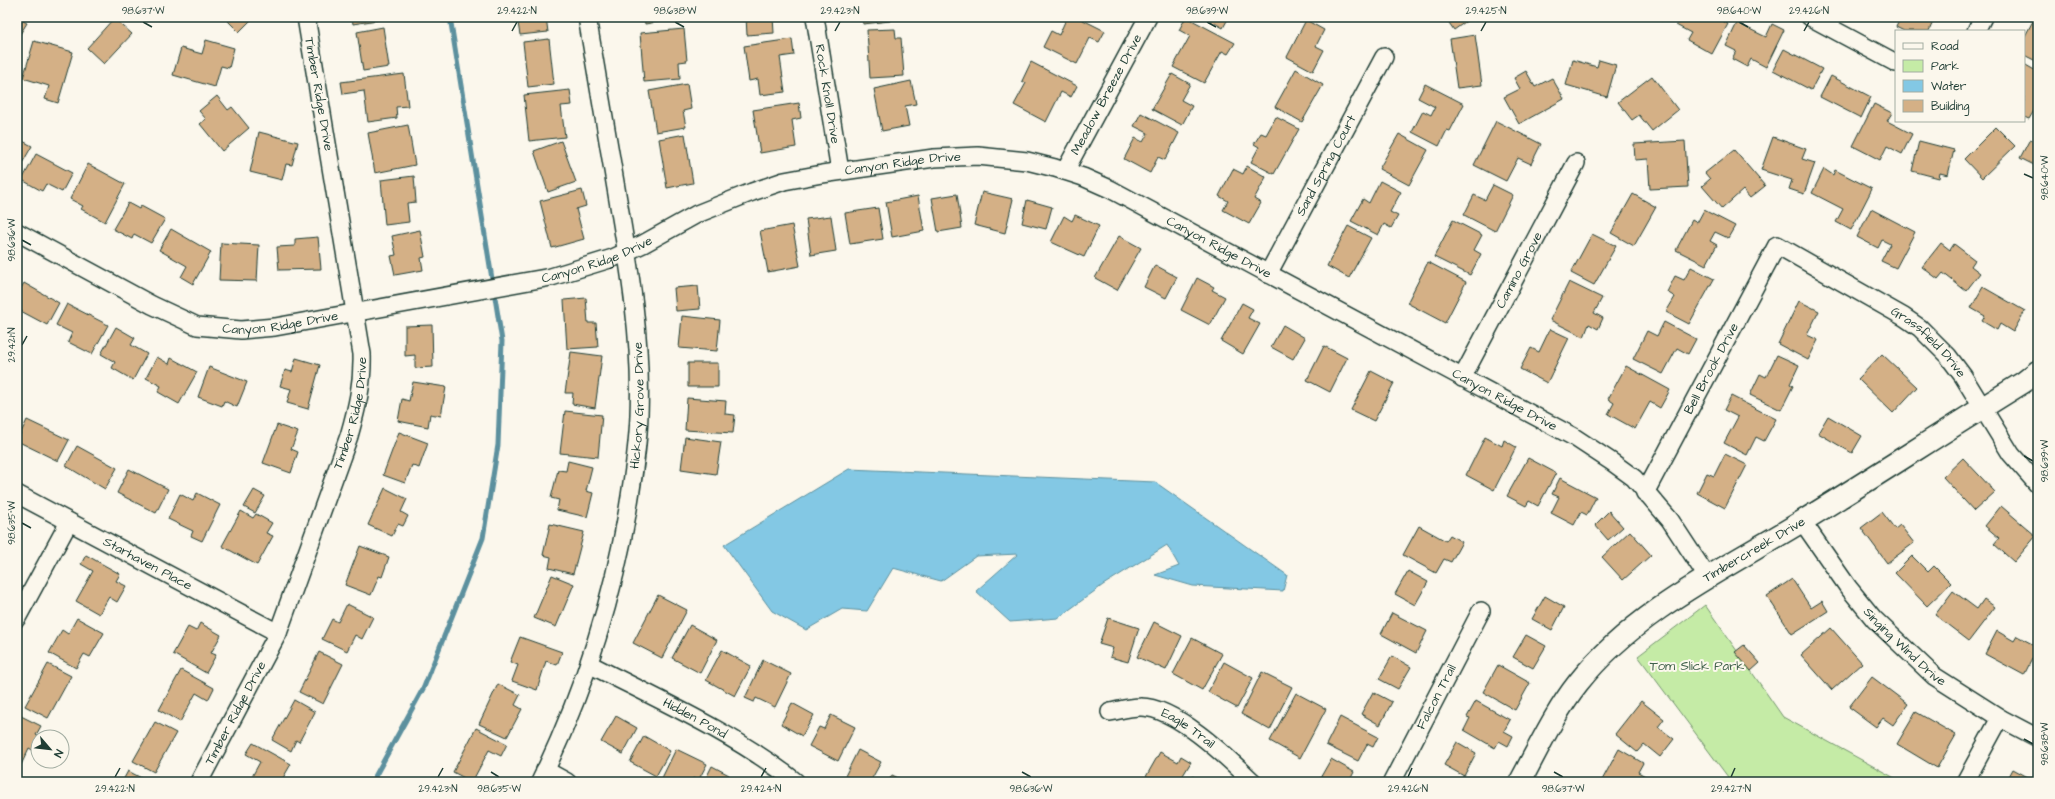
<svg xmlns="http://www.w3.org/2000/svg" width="2055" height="799" viewBox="0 0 2055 799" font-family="'Architects Daughter',sans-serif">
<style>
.green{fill:#c5eba6;stroke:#72946d}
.water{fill:#83c8e4;stroke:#5b909e}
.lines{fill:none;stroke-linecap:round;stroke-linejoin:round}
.stream{stroke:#5b909e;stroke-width:5}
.building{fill:#d4b086;stroke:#1f3d34}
.minor-casing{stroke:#1f3d34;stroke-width:20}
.tertiary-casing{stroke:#1f3d34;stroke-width:24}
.minor{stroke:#fbf7ec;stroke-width:17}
.tertiary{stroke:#fbf7ec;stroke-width:21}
.ticks{fill:none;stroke:#1f3d34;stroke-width:1.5}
.labels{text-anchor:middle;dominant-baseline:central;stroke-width:4;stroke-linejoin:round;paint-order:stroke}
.street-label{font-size:13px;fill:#1f3d34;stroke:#fbf7ec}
.park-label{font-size:13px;fill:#40604b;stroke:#fbf7ec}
.neatline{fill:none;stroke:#1f3d34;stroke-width:1.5}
.ticks-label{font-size:10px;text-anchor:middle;fill:#1f3d34}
</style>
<rect width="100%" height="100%" fill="#fbf7ec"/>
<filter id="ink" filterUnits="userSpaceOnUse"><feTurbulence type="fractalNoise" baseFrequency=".025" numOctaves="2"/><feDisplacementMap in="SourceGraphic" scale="8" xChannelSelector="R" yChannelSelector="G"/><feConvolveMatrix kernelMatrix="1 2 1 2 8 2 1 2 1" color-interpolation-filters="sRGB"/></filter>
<g filter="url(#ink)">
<path class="green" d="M1705 605 1783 717 1902 782H1726L1728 777 1638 656Z"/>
<path class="water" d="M849 469 1155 482 1287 575 1283 591 1193 586 1155 575 1179 566 1167 545 1103 585 1058 618 1010 622 976 591 1018 554 976 556 941 581 893 568 867 611 842 609 806 630 772 611 724 545Z"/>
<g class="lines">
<path class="stream" d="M372 782 424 687 483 538 498 445 502 341 450 17"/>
</g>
<path class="building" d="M224 17H254L239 32Z
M352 17H377V20L353 24Z
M507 17H546L548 32 520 35 517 17 507 19Z
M644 17H669V20L645 24Z
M746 17H773L774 33 747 35Z
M862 17H889L890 21 863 24Z
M1067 17H1077L1105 31 1099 42 1090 38 1077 64 1043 47 1051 31 1059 35Z
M1186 17 1235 43 1228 54 1222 51 1204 83 1173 67 1190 36 1179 30Z
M1204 17H1229L1223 28Z
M1324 17H1332L1326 21Z
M1359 17H1367L1361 21Z
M1445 17H1472L1454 30Z
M1654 17H1664L1662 21Z
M1680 17H1715L1728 24 1712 54 1687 40 1691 33 1676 25Z
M1901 17H1935L1929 31H1904L1896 27Z
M2035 17H2038V62L2024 55V38Z
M114 18 132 34 104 64 87 48Z
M21 20 27 23 17 39V27Z
M1306 20 1324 30 1316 46 1324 50 1313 71 1287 57Z
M1737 23 1766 37 1772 24 1784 30 1766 67 1751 59 1747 67 1732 59 1736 51 1726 46Z
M383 27 389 67 363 71 357 32Z
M684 29 687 61 679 62 680 79 644 82 640 33Z
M895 29 896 38H901L904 76 870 78 867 30Z
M1475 35 1482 85 1457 88 1450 39Z
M549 39 554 84 528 87 523 42Z
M792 39 794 55 780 57 785 92 760 95 758 79 749 81 744 46Z
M206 40 234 48 229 68 221 66 215 87 173 75 181 48 202 54Z
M34 41 73 52 58 103 45 99 49 86 23 78Z
M1784 49 1822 69 1811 90 1773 70Z
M1573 60 1597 67 1599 60 1616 65 1607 97 1566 85Z
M1031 62 1077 86 1071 97 1061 92 1046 122 1014 105 1026 83 1022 81Z
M2024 64 2038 72V110L2035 109 2029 119 2024 117Z
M1296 69 1323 85 1302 122 1275 107Z
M1526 71 1535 87 1552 78 1564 99 1519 124 1504 97 1520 89 1514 78Z
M404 74 408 106 396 107 397 118 368 122 364 91 343 94 341 82Z
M1172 74 1190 84 1181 100 1192 106 1182 125 1152 109Z
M1652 76 1678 110 1652 131 1639 115 1632 120 1618 102Z
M1831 76 1871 97 1861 118 1820 97Z
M911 81 916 104 905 106 909 126 882 131 874 89Z
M687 84 691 109 683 111 686 127 656 132 649 91Z
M1425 84 1464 104 1450 131 1447 130 1439 146 1412 132 1423 111 1431 115 1435 107 1418 98Z
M570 90 572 105 561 106 565 137 529 141 524 95Z
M217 96 228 110 232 107 249 128 222 151 200 124 206 119 199 111Z
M799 103 801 118 792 120 796 147 760 153 753 110Z
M1874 104 1892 113 1887 121 1912 134 1902 154 1887 146 1880 160 1853 146Z
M1141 113 1179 133 1165 160 1158 157 1150 173 1124 159 1135 138 1143 142 1148 133 1134 126Z
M1276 117 1299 129 1274 174 1251 162 1259 147 1254 144 1261 133 1266 135Z
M1496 121 1541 144 1531 164 1518 158 1506 181 1474 165Z
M408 125 415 165 375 173 368 133Z
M1996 127 2015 146 1982 178 1964 159Z
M259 132 298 142 292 165 286 164 282 180 250 172Z
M685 134 693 183 667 188 659 139Z
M1399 134 1428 150 1409 185 1379 169Z
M1773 137 1806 149 1802 159 1815 163 1804 194 1789 189 1792 180 1761 170Z
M17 138 32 146 17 172Z
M2030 139 2038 144V167L2020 158Z
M561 141 576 182 548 192 534 151Z
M1685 141 1688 187 1650 189 1648 159 1635 160 1634 144Z
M1919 141 1954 150 1948 175 1940 173 1939 178 1912 171Z
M1734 150 1765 186 1750 198 1743 190 1722 209 1702 186 1710 179 1705 173Z
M36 154 72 173 62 192 46 184 42 191 22 180Z
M88 164 125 184 105 222 81 209 83 206 70 199Z
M1247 166 1266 177 1254 199 1261 203 1249 224 1223 210 1228 201 1219 196 1233 169 1243 174Z
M1824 169 1833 175 1835 170 1872 189 1851 230 1836 222 1843 209 1812 193Z
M414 176 416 202 407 203 409 222 385 225 381 180Z
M1380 181 1401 192 1390 212 1398 216 1391 228 1384 224 1378 235 1351 221 1363 199 1369 203Z
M1493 185 1513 195 1495 231 1464 215 1474 195 1485 200Z
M582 190 586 206 576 209 584 239 552 248 540 201Z
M982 192 1013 199 1005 233 974 225Z
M957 194 962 228 938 232 932 198Z
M1633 194 1656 207 1634 246 1611 233Z
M918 196 924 231 892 237 886 202Z
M1027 200 1052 207 1046 229 1022 223Z
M128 203 139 209 141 206 165 219 151 243 134 234 132 239 113 229Z
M878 208 883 239 850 244 845 213Z
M1871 209 1915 232 1896 268 1881 261 1890 244 1882 240 1878 248 1857 237Z
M1704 210 1735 226 1728 238 1715 232 1710 241 1717 245 1706 265 1676 250 1692 220 1697 223Z
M1075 215 1099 226 1084 257 1051 242 1064 216 1072 221Z
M831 216 836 251 811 255 806 219Z
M1453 220 1482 235 1474 250 1481 254 1470 275 1434 257Z
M792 225 800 266 768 272 760 231Z
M1348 226 1371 238 1349 278 1327 266Z
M171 229 211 252 193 284 181 277 187 266 159 250Z
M420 230 425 257 421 258 423 270 395 275 391 256 396 255 392 236Z
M1592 234 1616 246 1594 285 1571 273Z
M1119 236 1141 248 1117 290 1095 278Z
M318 237 321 269 279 270 277 247 295 246V239Z
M221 243 259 245 257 281 219 280Z
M1941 243 1950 250 1954 244 1975 260 1971 266 1980 273 1966 291 1943 273 1938 279 1922 267Z
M1428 262 1466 282 1445 323 1407 303Z
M1155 265 1177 277 1166 298 1144 287Z
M1691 267 1714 279 1689 324 1666 312 1675 297 1667 292 1675 276 1684 280Z
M1197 278 1214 287 1212 290 1225 297 1210 325 1181 310Z
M1569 282 1602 298 1594 313 1603 318 1598 329 1589 324 1584 337 1550 320Z
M24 283 59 303 47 325 17 309V295Z
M698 286 700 309 676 311 674 288Z
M1983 287 2025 311 2013 332 2000 324 1997 330 1982 321 1985 316 1971 308Z
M586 298 588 323H596L598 347 567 349 564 300Z
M1799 301 1819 311 1807 335 1818 340 1808 360 1778 344Z
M1242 303 1253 309 1248 318 1260 324 1243 354 1221 341Z
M67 304 108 325 92 354 68 342 72 333 56 325Z
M682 316 720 320 717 351 679 348Z
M1664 322 1696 339 1688 354 1677 348 1663 374 1633 359 1647 331 1657 336Z
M432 325 433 367 415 368V355L405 356V326Z
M1283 325 1305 338 1293 359 1271 347Z
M116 327 135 338 131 345 147 354 133 380 112 368 115 362 101 354Z
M1550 329 1569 338 1547 383 1520 369 1531 348 1539 352Z
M1324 346 1347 358 1330 392 1307 380Z
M571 352 602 356 595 408 572 404 573 393H565Z
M1882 354 1917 387 1893 413 1858 379Z
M1777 355 1799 365 1790 384 1793 386 1781 410 1750 395 1760 374 1766 377Z
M157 357 169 364 171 358 197 372 179 404 158 392 161 386 146 378Z
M296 358 320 365 308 409 287 403 291 389 280 386 285 370 292 372Z
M688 363H718V387H688Z
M1626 366 1670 390 1660 408 1650 402 1635 429 1608 414 1614 403 1608 399Z
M209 367 247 382 237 407 224 401 222 406 198 397Z
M1371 371 1394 383 1374 421 1351 410Z
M413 382 446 387 441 416 430 414 428 427 398 421 402 399 409 401Z
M1731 396 1776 419 1764 441 1756 437 1747 455 1724 443 1738 417 1724 410Z
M687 398 726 401 725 414 735 415 733 433 685 430Z
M17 408 21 411 17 419Z
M565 411 602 415 598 457 560 453Z
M1828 416 1862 436 1852 453 1818 433Z
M27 420 69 440 58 461 17 441Z
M277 425 298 432 291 449 298 452 291 473 263 463Z
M399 432 428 443 419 468 412 465 405 483 383 475Z
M685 437 721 442 716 474 681 469Z
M1485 437 1502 446 1504 440 1516 447 1494 490 1466 475Z
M77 446 117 468 105 489 66 466Z
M1725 454 1747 465 1725 508 1697 493 1707 473 1714 476Z
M1528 458 1556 473 1538 506 1529 501 1526 506 1507 496Z
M1963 458 1995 492 1974 511 1943 477Z
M568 461 592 467 586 491 593 493 587 517 557 510 559 500 551 498 558 470 566 471Z
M129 469 168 489 156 513 117 493Z
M1560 478 1596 497 1587 515 1581 512 1574 525 1551 513 1559 497 1552 494Z
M385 488 407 499 401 512 408 516 403 526 398 524 392 536 368 525Z
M254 490 265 496 255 513 244 507Z
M197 493 220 505 202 541 191 536 193 531 168 519 180 494 193 501Z
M2001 506 2036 536 2014 562 1994 544 1999 538 1985 526Z
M241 511 253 518 256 514 272 523 266 533 273 536 257 565 222 546Z
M1609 511 1623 527 1608 540 1595 525Z
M1882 512 1895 529 1900 525 1914 543 1887 563 1861 528Z
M550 524 584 532 573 574 549 568 551 557 543 555Z
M1419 526 1446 541 1450 535 1462 542 1451 562 1444 559 1436 573 1403 555Z
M1630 531 1651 555 1623 580 1602 557Z
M360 546 389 557 382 577 379 576 371 595 345 585Z
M86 555 120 574 116 581 126 586 117 602 109 597 99 614 76 601 93 571 81 564Z
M1912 556 1928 572 1934 566 1951 583 1927 606 1895 573Z
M2038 562V570L2034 568Z
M1408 571 1428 582 1415 605 1395 594Z
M552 575 574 584 556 627 534 618Z
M1792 579 1811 608 1822 601 1828 611 1792 634 1767 596Z
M1953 591 1977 609 1984 599 1995 607 1969 641 1935 615Z
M658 595 687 610 662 658 633 643Z
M1545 596 1564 607 1552 630 1532 619Z
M347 604 373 617 362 639 355 635 347 651 322 639 332 619 338 622Z
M1392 613 1427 631 1416 653 1381 634Z
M77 618 104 633 90 657 84 654 76 668 49 653 62 630 68 634Z
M1108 618 1139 628 1128 662 1110 657 1113 648 1099 644Z
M1154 622 1182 636 1166 670 1137 657Z
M200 623 221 635 211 653 216 655 206 673 173 654 188 627 196 631Z
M690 625 717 640 700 673 672 658Z
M1831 628 1862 663 1832 690 1801 655Z
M1997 631 2014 641 2017 636 2038 647 2024 675 1985 654Z
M1526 635 1546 646 1533 668 1513 657Z
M520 637 562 652 557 665 546 661 537 690 512 681 518 665 510 662Z
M1192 638 1222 654 1202 690 1173 674Z
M1744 645 1760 663 1751 671 1735 652Z
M722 650 751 666 735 696 706 680Z
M319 652 343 664 323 704 299 692Z
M1392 656 1411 667 1398 689 1379 679Z
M763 660 791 674 775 707 756 698 754 702 745 698Z
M1224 662 1253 678 1237 708 1208 692Z
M48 664 71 676 48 718 25 706Z
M1498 665 1530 683 1515 710 1483 692Z
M181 670 214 688 208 700 196 693 180 722 159 710Z
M1262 672 1292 687 1270 730 1241 714Z
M1872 677 1908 704 1893 725 1883 718 1876 727 1849 707Z
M498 684 520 695 515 705 522 709 507 737 479 724Z
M1373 692 1392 702 1380 725 1361 714Z
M1296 693 1326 709 1300 758 1270 741Z
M294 700 315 712 299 742 296 740 291 751 272 740Z
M1476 701 1510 720 1504 731 1513 736 1508 746 1499 741 1495 748 1464 730 1470 718 1467 717Z
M1641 701 1664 719 1658 727 1674 739 1660 757 1644 744 1637 752 1615 734Z
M792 703 814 715 802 736 781 724Z
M1916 712 1956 735 1937 768 1897 744Z
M17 714 41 726 36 735 40 737H38L36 752 29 748 21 765 17 764Z
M831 715 855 727 838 761 809 746 819 727 824 729Z
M616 716 637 728 623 754 601 742Z
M1340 717 1378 737 1373 747 1367 744 1358 761 1326 745Z
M155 722 176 733 154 772 133 761Z
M476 728 507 744 501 756 489 750 472 782 453 772Z
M644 736 670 751 656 776 630 762Z
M1457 742 1476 753 1464 776 1444 765Z
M253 743 291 764 283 778 290 782H249L260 762 246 754Z
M676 749 707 764 698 781 693 778 691 782H666L661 780Z
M1619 749 1643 763 1638 772 1656 782H1601Z
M858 750 881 762 870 782H857L845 776Z
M1160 752 1178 762 1181 756 1191 762 1179 782H1143Z
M1331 759 1354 772 1349 782H1322L1319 780Z
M712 766 729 775 726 782H704Z
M2013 769 2037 782H2006Z
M128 771 149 782H122Z
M892 775 907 782H888Z
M1192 776 1202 782H1189Z"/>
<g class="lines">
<defs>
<g id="minor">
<path id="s1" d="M815 17 840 171"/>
<path d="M1810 17 1896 63"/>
<path d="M1976 31 1983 17"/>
<path id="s2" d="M1065 171 1148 17"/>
<path id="s3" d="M17 232 152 305 197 326 241 330 275 327 551 277 613 258 643 244 697 214 752 192 784 181 822 174 934 158 978 156 1027 161 1055 168 1083 177 1110 189 1574 437 1612 462 1634 478 1670 520 1708 578"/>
<path id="s4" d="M1268 274 1384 57"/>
<path id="s5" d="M1462 378 1576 163"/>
<path id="s6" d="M1645 493 1777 245 1904 317 1920 328 1948 356 1963 376 2011 454 2038 485"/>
<path id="s7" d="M17 494 278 633"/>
<path id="s8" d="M1802 521 1848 587 1874 619 1934 676 2000 718 2038 738"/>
<path d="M17 618 69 522"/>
<path id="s9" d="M589 664C659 700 734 733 796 782"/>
<path id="s10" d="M1110 712C1120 710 1131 707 1140 707 1175 706 1229 759 1253 782"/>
<path d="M545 770 567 782"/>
<path id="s11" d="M199 782 278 633 349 436C357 408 363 383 362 354L306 17"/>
<path id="s12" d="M540 782C582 695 612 604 628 509 633 478 638 447 639 415 642 343 630 270 618 200 608 139 597 78 587 17"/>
<path id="s13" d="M1392 782 1481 611"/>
<path d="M1965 782 2000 718"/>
</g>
<g id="tertiary">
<path id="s14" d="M1520 782C1538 749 1555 712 1578 683 1635 611 1724 569 1801 522 1876 476 1949 428 2024 382L2038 371"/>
</g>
</defs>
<use href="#minor" class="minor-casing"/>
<use href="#tertiary" class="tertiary-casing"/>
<use href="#minor" class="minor"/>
<use href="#tertiary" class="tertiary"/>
</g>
</g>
<path class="ticks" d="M143 22 152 27M675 22 684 27M1207 22 1216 27M1739 22 1748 27M512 31 517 22M835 31 840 22M1481 31 1486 22M1804 31 1809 22M2024 174 2033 178M22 240 31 245M22 345 27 336M2024 456 2033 461M22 523 31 528M2024 739 2033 744M491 772 499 777M1022 772 1031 777M1554 772 1563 777M115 777 120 768M438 777 443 768M761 777 766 768M1408 777 1412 768M1731 777 1735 768"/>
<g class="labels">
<g class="street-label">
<text transform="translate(319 94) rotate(80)">Timber Ridge Drive</text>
<text stroke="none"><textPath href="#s1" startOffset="78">Rock Knoll Drive</textPath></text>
<text stroke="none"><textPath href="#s2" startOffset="87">Meadow Breeze Drive</textPath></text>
<text stroke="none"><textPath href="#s3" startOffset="935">Canyon Ridge Drive</textPath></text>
<text stroke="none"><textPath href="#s4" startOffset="123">Sand Spring Court</textPath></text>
<text stroke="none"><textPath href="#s3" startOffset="1271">Canyon Ridge Drive</textPath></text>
<text stroke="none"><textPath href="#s3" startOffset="611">Canyon Ridge Drive</textPath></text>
<text stroke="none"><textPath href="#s5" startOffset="122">Camino Grove</textPath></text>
<text stroke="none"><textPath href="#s3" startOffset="287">Canyon Ridge Drive</textPath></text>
<text stroke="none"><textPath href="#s6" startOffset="462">Grassfield Drive</textPath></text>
<text stroke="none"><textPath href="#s6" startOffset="141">Bell Brook Drive</textPath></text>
<text stroke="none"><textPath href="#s3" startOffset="1595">Canyon Ridge Drive</textPath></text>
<text stroke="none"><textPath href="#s12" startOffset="392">Hickory Grove Drive</textPath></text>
<text stroke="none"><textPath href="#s11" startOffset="401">Timber Ridge Drive</textPath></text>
<text stroke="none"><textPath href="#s14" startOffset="337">Timbercreek Drive</textPath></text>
<text stroke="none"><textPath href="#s7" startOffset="148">Starhaven Place</textPath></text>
<text stroke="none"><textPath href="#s8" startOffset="163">Singing Wind Drive</textPath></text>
<text stroke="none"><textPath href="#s13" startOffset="96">Falcon Trail</textPath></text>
<text stroke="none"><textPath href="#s11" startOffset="78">Timber Ridge Drive</textPath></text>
<text stroke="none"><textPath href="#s9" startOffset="119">Hidden Pond</textPath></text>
<text stroke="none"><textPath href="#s10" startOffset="84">Eagle Trail</textPath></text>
</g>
<g class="park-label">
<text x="1697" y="666">Tom Slick Park</text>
</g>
</g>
<rect width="2055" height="799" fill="none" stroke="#fbf7ec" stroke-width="44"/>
<rect x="1895" y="30" width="130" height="92" fill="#fbf7ec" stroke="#a3ada2"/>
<rect x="1903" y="43" width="20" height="6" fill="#fbf7ec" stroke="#a3ada2"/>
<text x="1931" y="50" font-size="12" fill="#1f3d34">Road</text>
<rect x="1903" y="60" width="20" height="12" fill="#c5eba6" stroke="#a3ada2"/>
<text x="1931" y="70" font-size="12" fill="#1f3d34">Park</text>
<rect x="1903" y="80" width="20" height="12" fill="#83c8e4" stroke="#a3ada2"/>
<text x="1931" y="90" font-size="12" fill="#1f3d34">Water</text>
<rect x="1903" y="100" width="20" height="12" fill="#d4b086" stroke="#a3ada2"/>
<text x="1931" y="110" font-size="12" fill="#1f3d34">Building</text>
<g transform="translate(50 749) rotate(118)"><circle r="19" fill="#fbf7ec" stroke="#a3ada2"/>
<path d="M0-3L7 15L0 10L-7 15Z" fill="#1f3d34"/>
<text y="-6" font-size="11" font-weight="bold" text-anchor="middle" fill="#1f3d34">N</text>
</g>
<rect x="22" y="22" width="2011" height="755" class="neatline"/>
<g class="ticks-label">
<text x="143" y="14">98.637°W</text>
<text x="517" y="14">29.422°N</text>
<text x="675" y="14">98.638°W</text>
<text x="840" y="14">29.423°N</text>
<text x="1207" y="14">98.639°W</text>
<text x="1486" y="14">29.425°N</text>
<text x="1739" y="14">98.640°W</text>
<text x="1809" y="14">29.426°N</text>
<text transform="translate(2044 178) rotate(-90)" y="4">98.640°W</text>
<text transform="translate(11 240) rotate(-90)" y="4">98.636°W</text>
<text transform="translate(11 345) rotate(-90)" y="4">29.421°N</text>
<text transform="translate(2044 461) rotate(-90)" y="4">98.639°W</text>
<text transform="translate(11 523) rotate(-90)" y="4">98.635°W</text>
<text transform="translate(2044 744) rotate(-90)" y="4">98.638°W</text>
<text x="115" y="792">29.422°N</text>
<text x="438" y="792">29.423°N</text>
<text x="499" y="792">98.635°W</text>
<text x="761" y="792">29.424°N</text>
<text x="1031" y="792">98.636°W</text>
<text x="1408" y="792">29.426°N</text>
<text x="1563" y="792">98.637°W</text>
<text x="1731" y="792">29.427°N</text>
</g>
</svg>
